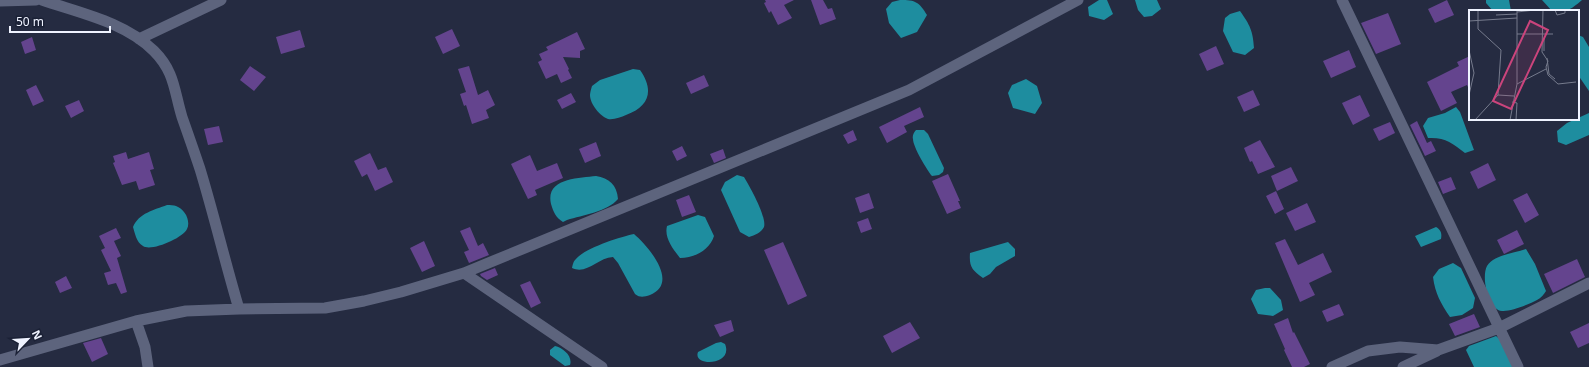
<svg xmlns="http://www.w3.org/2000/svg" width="1589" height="367" viewBox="0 0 1589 367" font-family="'Noto Sans',sans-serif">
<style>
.water{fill:#1e8d9f}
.building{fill:#64448e}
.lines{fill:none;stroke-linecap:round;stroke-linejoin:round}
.minor{stroke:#5d647d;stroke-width:11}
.inset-road{fill:none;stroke:#767b8d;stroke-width:1}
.view{fill:#cb447c;fill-opacity:0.15;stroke:#cb447c;stroke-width:2}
.inset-edge{fill:none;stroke:#eff3ff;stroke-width:2}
</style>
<rect width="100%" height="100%" fill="#252b41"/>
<path class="water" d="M900 0C916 0 919 2 927 15L917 32 901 38 889 23 886 9 892 2Z
M1099 0H1107L1113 14 1104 20 1089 16 1088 7Z
M1135 0H1157L1161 9 1152 16 1144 17 1138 10Z
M1486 0H1509L1511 11H1493L1486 3Z
M1542 0H1582C1569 11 1569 11 1552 11Z
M1240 11C1250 25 1253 31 1254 48L1245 55 1233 52 1223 31 1225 18 1230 14Z
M1578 35 1583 37 1589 47V91L1578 75Z
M633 69 640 70C654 90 650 106 626 115 621 117 614 120 608 119 600 116 590 104 590 95 590 93 591 89 592 86L600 80Z
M1026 79 1037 86 1042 103 1035 114 1013 108 1008 93 1012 85Z
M1456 107 1460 112 1474 150 1465 153C1452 143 1445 137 1428 138L1423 126 1428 118 1445 113Z
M1589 113V135L1566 145 1558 142 1557 131 1567 123Z
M916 130H924L928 134 944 168 943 172 939 175 932 176C927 170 913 147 913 139 912 136 914 132 916 130Z
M737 175 744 177C750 187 767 217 764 227 761 233 755 235 749 237L740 232 721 190 725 182Z
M596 176C609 178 617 185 618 199 607 212 583 215 567 220L563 222C556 218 553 211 551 204 545 178 579 178 596 176Z
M167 205C170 205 174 205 176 206 185 209 191 221 187 229 183 238 151 252 143 246 136 242 135 233 133 227 139 213 154 210 167 205Z
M698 215 705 217 714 236C710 250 694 258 680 258 673 249 664 238 667 226Z
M1436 227C1441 230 1442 233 1441 239L1421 247 1415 236Z
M634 234C648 246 680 283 650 295 644 297 640 298 635 294L618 263 613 257C597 258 587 275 572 268 573 264 573 262 576 259 585 248 620 237 634 234Z
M1008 242 1015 249V256L996 267 990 274 983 278C972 270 969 267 970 253Z
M1526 249 1535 264 1546 291C1544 294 1541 298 1537 300 1530 304 1510 312 1502 311 1488 310 1481 277 1487 266 1494 255 1514 253 1526 249Z
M1453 263 1461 268 1475 298 1473 308 1462 315 1450 317C1441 304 1435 293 1433 277L1439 269Z
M1265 288H1270L1281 300 1283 310 1273 316 1258 314 1251 299 1256 290Z
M1496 336 1502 341 1515 367H1474L1466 350 1469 346Z
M721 342 725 344C734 366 692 367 698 352L716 343Z
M555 346C563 348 573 356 570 365L565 366 550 355V350Z"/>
<path class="building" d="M765 0H794L784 5 792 18 778 25 771 11 769 13 764 3 766 2Z
M811 0H823L828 9 832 8 836 19 820 25Z
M1447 0 1454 15 1435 23 1428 9Z
M1388 13 1401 44 1376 54 1361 23Z
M452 29 460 46 443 54 435 37Z
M300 30 305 47 281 54 276 37Z
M577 32 585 49 580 51V58L563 57 569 69 568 70 572 78 561 83 557 74 546 79 538 62 542 60 539 54 548 50 546 47Z
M32 37 36 50 25 54 21 42Z
M1216 46 1224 64 1207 71 1199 54Z
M1349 50 1356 67 1331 78 1323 61Z
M1470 56V91L1467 85 1451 92 1457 103 1441 111 1427 82 1459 66 1457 62Z
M250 66 266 77 254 91 240 80Z
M469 66 478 95 488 90 495 105 486 110 489 118 472 124 466 105 464 106 460 94 466 92 458 69Z
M704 75 709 86 691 94 686 83Z
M36 85 44 101 33 106 26 90Z
M1253 90 1260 105 1244 112 1237 97Z
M571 93 576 102 562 109 557 100Z
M1360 95 1370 116 1353 125 1342 103Z
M79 100 84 111 71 118 65 106Z
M920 107 924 117 904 126 907 132 887 143 879 127Z
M1417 121 1427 143 1431 141 1436 151 1425 156 1410 125Z
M1390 122 1395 133 1379 141 1373 129Z
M219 126 223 142 208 145 204 129Z
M853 130 857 140 848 144 843 135Z
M1260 140 1275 167 1258 174 1252 161 1250 162 1244 148Z
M596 142 601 156 585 163 579 149Z
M682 146 687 156 677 161 672 151Z
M723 149 726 158 714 163 710 154Z
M126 152 128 159 149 152 154 169 150 170 155 185 139 190 136 181 122 185 113 163 115 162 113 156Z
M370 153 378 170 386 167 393 182 375 191 367 174 362 177 354 161Z
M530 155 537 171 557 163 563 178 535 190 537 195 528 199 511 164Z
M1488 163 1496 180 1478 189 1470 172Z
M1291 167 1298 181 1277 191 1271 176Z
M948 174 960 201H958L961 208 947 214 932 181Z
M1451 177 1456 189 1443 194 1438 182Z
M1276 191 1284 209 1275 214 1266 196Z
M869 193 874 208 860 213 855 198Z
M1527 193 1539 215 1525 223 1513 200Z
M689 195 696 212 682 217 676 200Z
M1307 203 1316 222 1295 231 1286 213Z
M868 218 872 229 861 233 857 222Z
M470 227 478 246 483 243 489 255 469 263 464 252 469 250 460 231Z
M116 228 121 238 114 241 121 256 117 258 127 292 121 294 116 283 108 285 104 273 111 271 101 250 105 248 99 236Z
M1517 230 1524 244 1504 254 1497 240Z
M1285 239 1298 265 1323 253 1332 272 1309 283 1315 295 1300 302 1275 243Z
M424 241 435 266 422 272 410 248Z
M783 242 807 296 788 305 764 250Z
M1577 259 1585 277 1553 293 1544 274Z
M495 268 498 275 487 280 481 276 480 274Z
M66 276 72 288 60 293 55 282Z
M530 281 541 303 531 308 520 285Z
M1339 304 1344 315 1327 322 1322 311Z
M1474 314 1480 327 1455 336 1449 324Z
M1288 318 1293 333 1294 332 1310 364 1304 367H1292L1284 350 1285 349 1274 324Z
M731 320 734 331 720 337 714 325Z
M910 322 920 338 892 353 883 336Z
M1589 323V343L1578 348 1570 332Z
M101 338 108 354 92 362 83 343Z"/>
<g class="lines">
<path class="minor" d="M42 0C80 13 125 22 154 51 175 72 174 91 182 117 188 134 194 151 200 169 214 215 225 262 239 309
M1342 0 1518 367
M0 1 36 0
M139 39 221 0
M464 273 602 367
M136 321 145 347 148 367
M0 360 136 321 186 311 239 309 325 308 364 301 401 292 464 273 909 90 1078 0
M1332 367 1368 351 1400 347 1438 350 1499 328 1589 283
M1403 367 1437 351"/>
</g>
<g transform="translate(1469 10)">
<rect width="110" height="110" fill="#252b41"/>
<path class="inset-road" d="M9 0V19L32 40 29 85M74 0 73 42 79 51 77 57 79 65 89 74 107 72M86 0 88 5 96 3V0M48 2 66 0M27 5 48 4M0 11 48 8M48 24H84M0 40 5 63 0 85M75 41V28M78 48 80 64 86 69M48 74 77 59M43 92 48 93 47 110M6 110 29 85 45 86M41 110 48 74V0"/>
<path class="view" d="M61 11 79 20 42 99 24 91Z"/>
<rect width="110" height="110" class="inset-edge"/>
</g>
<g transform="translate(28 339) rotate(65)" stroke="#1b2136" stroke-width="3" paint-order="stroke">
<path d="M0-3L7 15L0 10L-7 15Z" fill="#eff3ff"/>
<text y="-6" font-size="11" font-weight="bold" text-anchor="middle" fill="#eff3ff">N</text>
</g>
<path d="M10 26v6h100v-6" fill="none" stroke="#eff3ff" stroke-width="2"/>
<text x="16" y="26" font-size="12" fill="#eff3ff" stroke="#1b2136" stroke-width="3" paint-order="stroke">50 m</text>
</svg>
